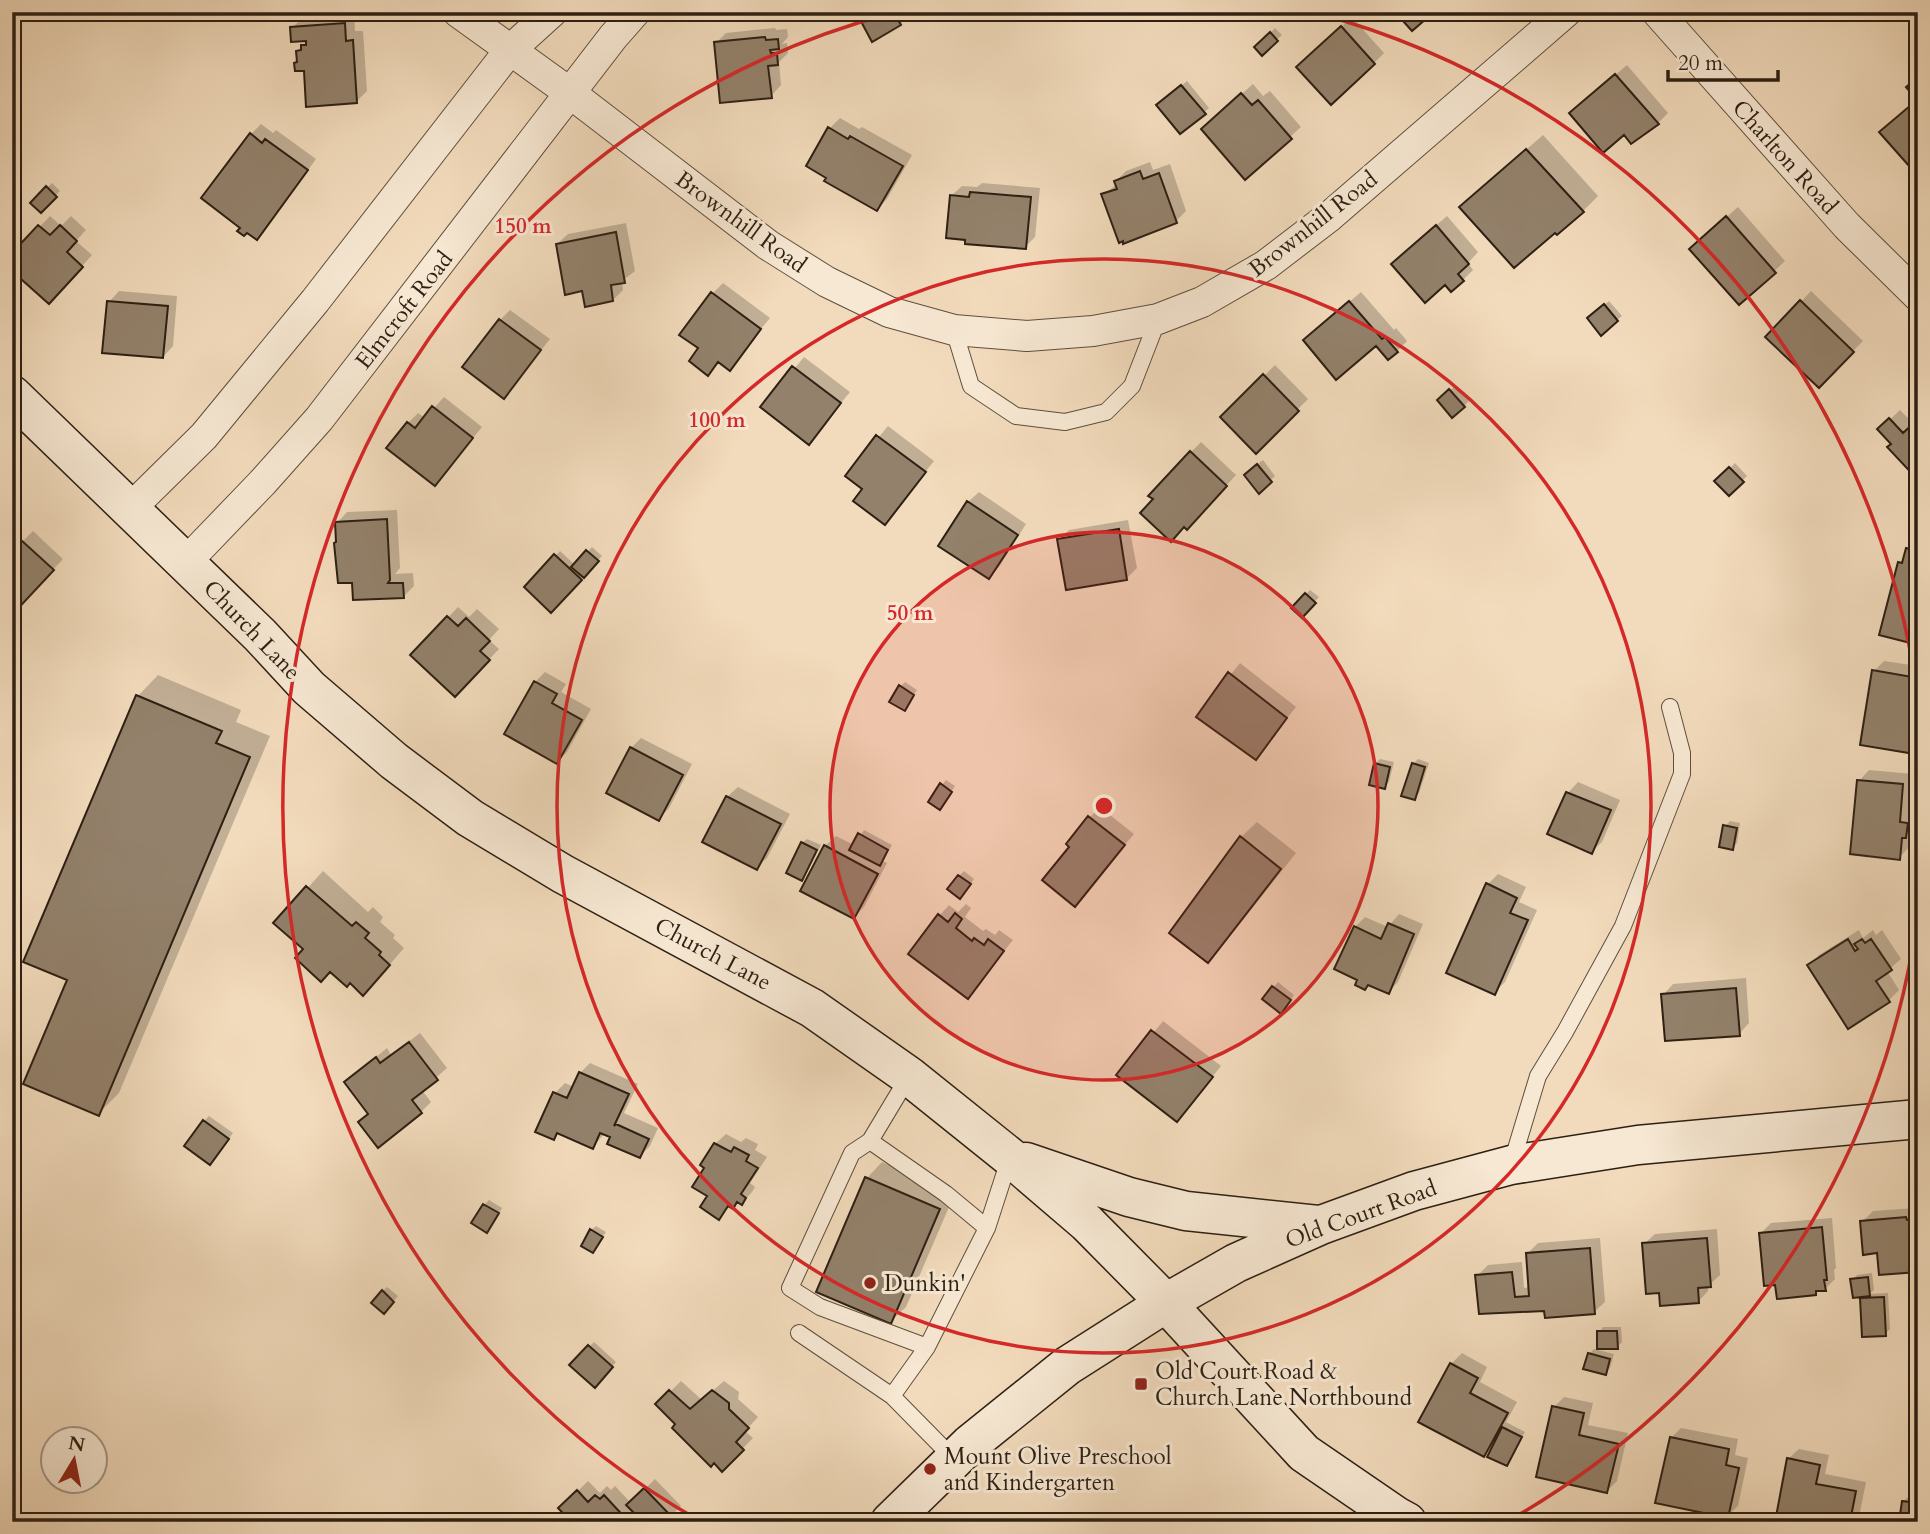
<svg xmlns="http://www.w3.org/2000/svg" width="1930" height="1534" viewBox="0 0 1930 1534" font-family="Cardo,serif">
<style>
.shadow{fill:#0003}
.building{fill:#93816b;stroke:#2d1f13;stroke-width:2}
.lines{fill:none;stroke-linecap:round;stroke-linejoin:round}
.lane-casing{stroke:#5e4e3d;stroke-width:18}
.street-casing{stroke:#5e4e3d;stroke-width:32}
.secondary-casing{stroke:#2d1f13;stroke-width:41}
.lane{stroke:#f7e8d3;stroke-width:16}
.street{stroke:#f7e8d3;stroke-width:30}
.secondary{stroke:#f7e8d3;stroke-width:38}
.ring{fill:none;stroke:#d62828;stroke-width:3.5}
.poi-dot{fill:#8f2418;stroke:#f7e8d3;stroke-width:2.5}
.labels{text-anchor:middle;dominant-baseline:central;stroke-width:6;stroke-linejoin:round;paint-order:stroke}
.street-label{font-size:23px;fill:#2d1f13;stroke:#f7e8d3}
.poi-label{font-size:23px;fill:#2d1f13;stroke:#f7e8d3;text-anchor:start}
.centre{fill:#d62828;stroke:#f7e8d3;stroke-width:3.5}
.ring-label{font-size:21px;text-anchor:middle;font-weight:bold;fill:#d62828;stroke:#f7e8d3;stroke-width:6;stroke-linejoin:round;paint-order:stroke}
</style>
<rect width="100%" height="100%" fill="#f2dbbc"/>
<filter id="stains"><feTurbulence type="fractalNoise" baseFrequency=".00286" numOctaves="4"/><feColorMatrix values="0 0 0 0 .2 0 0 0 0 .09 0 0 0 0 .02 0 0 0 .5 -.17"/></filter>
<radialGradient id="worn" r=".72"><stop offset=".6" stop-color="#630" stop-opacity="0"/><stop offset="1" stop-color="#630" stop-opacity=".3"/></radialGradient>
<path class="shadow" d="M858 12H901L905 19 900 24Z
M354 14 355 31H363L367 91 356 102 305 69 299 61 298 52 308 41 292 28 302 18Z
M1352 17 1384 53 1374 63 1309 56Z
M775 28 776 30 787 29 788 37 782 44 787 43 788 53 779 62 781 85 771 96 716 43 726 33Z
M1275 28 1282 35 1262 53 1256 47Z
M1627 65 1668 113 1658 123 1624 133 1582 103Z
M1187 81 1209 108 1180 132 1163 101Z
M1253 84 1263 96 1270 91 1301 127 1245 177 1213 119Z
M840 118 859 129 862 127 912 155 887 199 877 209 830 128Z
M261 124 273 133 276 130 316 159 267 227 256 238 242 227 251 134Z
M1543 135 1598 196 1583 211 1477 192Z
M1150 162 1153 170 1170 164 1186 211 1176 221 1103 195 1117 184 1116 181 1126 171Z
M52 183 60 191 41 211 32 203Z
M982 183 1040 188 1035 237 1025 247 951 196 962 186 977 187Z
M1738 207 1785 261 1740 303 1702 239Z
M50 216 61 226 71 216 86 230 76 241 92 255 59 292 12 256Z
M1447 216 1478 252 1468 263 1473 270 1463 280 1445 283 1403 254Z
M626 223 635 271 622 281 623 290 613 300 584 289 557 244 568 234Z
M723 283 770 318 729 368 719 361 708 373 700 348 713 293Z
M119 291 177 296 173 346 163 357 109 302Z
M1811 291 1863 341 1819 386 1768 337Z
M1361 292 1394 330 1396 328 1407 341 1397 351 1376 343 1316 330Z
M1609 301 1622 316 1617 320 1594 313Z
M510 310 550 339 504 397 500 320Z
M804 357 850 392 809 442 763 407Z
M1275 365 1308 399 1256 451 1223 417Z
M1455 386 1469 401 1464 406 1439 400Z
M444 397 482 427 435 484 408 423 418 413 425 418Z
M1900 410 1914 424 1893 443 1880 429Z
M888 426 934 461 885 523 865 489 847 476Z
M1201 442 1236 475 1197 517 1184 525 1191 452Z
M1263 460 1275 476 1259 491 1250 470Z
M1735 463 1747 476 1729 494 1717 481Z
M979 492 1026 524 999 567 988 577 968 502Z
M397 510 400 568 395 574 413 573 414 586 403 597 354 581 338 541 337 523 347 512Z
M1128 520 1137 568 1126 579 1059 540 1069 530Z
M33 531 63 559 12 614V552Z
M1918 538V643L1900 563 1905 557 1907 549Z
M592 547 602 556 551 611 526 587 560 551 575 565Z
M1310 590 1319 597 1301 616 1293 608Z
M458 607 469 617 477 609 499 629 489 640 499 649 455 695 413 655Z
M1884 661 1918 666V742L1909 751 1874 671Z
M1240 663 1296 707 1256 757 1198 716Z
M545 672 566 684 561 692 591 709 567 752 557 762 535 682Z
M158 675 241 710 236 722 270 736 119 1093 98 1114 69 979 138 696Z
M905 682 917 690 904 709 900 687Z
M641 738 692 764 669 808 659 819 631 748Z
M1380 759 1394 762 1389 782 1384 787 1375 764Z
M1418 759 1429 763 1419 793 1414 798 1413 764Z
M1869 770 1913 774 1910 812 1917 813 1916 826 1911 831 1909 847 1899 858 1859 781Z
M946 780 955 786 944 803 942 785Z
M1578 782 1620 800 1602 842 1591 852 1550 834 1568 793Z
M738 787 790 814 767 858 756 868 727 797Z
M1100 807 1134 834 1075 904 1071 847 1089 818Z
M1730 821 1740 823 1737 843 1732 848 1725 826Z
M1257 822 1296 853 1223 945 1208 961 1241 837Z
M864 830 892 845 883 861 887 863 864 907 854 917 825 846 836 836 854 845Z
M807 839 821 845 806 874 801 879 802 843Z
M323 871 368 912 373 907 383 917 380 922 395 935 393 938 404 948 378 978 350 981 305 949 276 923Z
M964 871 974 879 965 892 959 876Z
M1498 874 1526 887 1519 902 1537 910 1505 982 1494 993 1488 884Z
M966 904 971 908 965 917 983 931 986 929 995 935 999 930 1013 940 968 996 939 916 949 905 958 912Z
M1399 914 1423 924 1398 982 1388 992 1359 979 1355 927 1365 917 1388 927Z
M1859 930 1863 938 1873 930 1876 935 1882 930 1901 959 1887 971 1899 990 1889 1000 1848 1026 1809 966 1819 955Z
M1746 978 1749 1023 1739 1034 1663 995 1673 984Z
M1278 982 1294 995 1285 1007 1264 999Z
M1163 1021 1221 1066 1177 1120 1119 1075Z
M420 1033 447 1068 422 1090 431 1102 421 1112 360 1122 369 1113 346 1082 387 1048 391 1055Z
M590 1063 638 1084 624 1113 658 1128 650 1146 640 1156 605 1133 593 1147 559 1132 553 1138 555 1093 565 1083 574 1087 580 1073Z
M209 1116 233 1133 215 1158 204 1121Z
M726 1134 741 1142 746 1138 758 1144 755 1150 767 1157 750 1183 755 1187 752 1192 742 1203 738 1201 730 1206 719 1218 709 1196 707 1168 715 1144Z
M882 1162 955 1193 906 1307 890 1322 867 1178Z
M489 1200 502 1208 487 1231 484 1205Z
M1916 1208 1918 1210V1271L1879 1252 1862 1222 1873 1211Z
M1832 1218 1836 1268 1834 1270 1835 1279 1825 1289H1819L1815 1293 1777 1283 1760 1234 1771 1223Z
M596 1226 606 1232 593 1251 591 1230Z
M1717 1229 1720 1275 1708 1286V1291L1698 1302 1661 1291 1644 1244 1655 1234Z
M1600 1238 1605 1302 1594 1312 1546 1309 1480 1313 1477 1276 1488 1265 1522 1262 1524 1288 1530 1287 1528 1253 1538 1243Z
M1872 1273 1874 1290 1869 1294 1888 1293 1890 1329 1885 1334 1861 1299 1866 1295 1852 1280 1857 1275Z
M387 1287 398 1296 384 1312 383 1291Z
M1603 1327H1621L1622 1342 1617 1347 1599 1332Z
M594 1342 616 1362 595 1386 572 1365Z
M1594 1349 1614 1354 1610 1368 1605 1373 1589 1354Z
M1462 1353 1487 1367 1480 1382 1517 1402 1506 1422 1525 1432 1506 1464 1495 1444 1484 1455 1420 1422 1451 1364Z
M681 1381 702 1400 724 1381 739 1392 738 1399 758 1417 745 1431 753 1438 722 1470 658 1404Z
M1564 1397 1593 1403 1588 1425 1628 1433 1617 1481 1607 1491 1554 1407Z
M1681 1428 1738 1439 1735 1455 1748 1458 1738 1506 1727 1516 1671 1438Z
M1799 1449 1829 1455 1825 1474 1866 1482 1858 1522H1777L1788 1459Z
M655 1479 681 1506 665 1522H573L561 1508 588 1481 600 1493 607 1486 611 1490 615 1486 631 1503Z
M1914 1491 1918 1492V1522L1903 1502Z"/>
<path class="building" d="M856 12H894L901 25 872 42Z
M1395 12H1434L1412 31Z
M345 23 346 41 353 40 357 103 306 107 304 71H295L294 63 297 62 296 51 301 50V45H306V41L291 42 290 27Z
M1341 26 1375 64 1331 105 1296 67Z
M1270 32 1278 41 1262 56 1254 47Z
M765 37 766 40 778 39 779 49 770 50 771 53H777L778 65 768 66 772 98 720 103 714 42Z
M1615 74 1659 124 1631 144 1624 135 1603 153 1569 113Z
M1918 77V176L1879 132 1917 100 1906 87Z
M1181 85 1206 114 1180 134 1156 105Z
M1241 93 1252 105 1258 100 1292 139 1245 180 1201 129Z
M828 127 848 139 850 136 903 166 877 211 824 181 826 178 806 166Z
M250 133 262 143 265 139 308 170 257 240 247 233 244 236 237 231 240 228 201 198Z
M1526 149 1584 212 1557 235 1555 233 1514 268 1459 207Z
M1140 171 1143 179 1159 173 1177 223 1123 244V241L1119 243 1101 194 1117 189 1114 181Z
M46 186 57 197 41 213 30 203Z
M970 192 1031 197 1026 249 965 244V240L946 238 950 195 969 197Z
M1726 216 1776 273 1739 305 1689 249Z
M38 225 50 235 60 225 77 241 67 252 83 267 49 304 12 271V253Z
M1436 225 1469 264 1458 274 1464 281 1451 292 1445 285 1425 303 1391 264Z
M616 232 625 283 611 285 613 301 585 307 582 291 565 295 556 244Z
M711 292 761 329 730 371 718 362 708 376 689 361 698 348 679 335Z
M1800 300 1854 352 1819 388 1765 337Z
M107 301 168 306 163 358 102 353Z
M1349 301 1382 339 1385 337 1398 352 1388 360 1376 346 1336 380 1303 340Z
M1604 304 1618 321 1601 336 1587 318Z
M499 319 541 350 504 399 462 367Z
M792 366 841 403 809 445 760 407Z
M1263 374 1299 411 1256 454 1220 417Z
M1449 389 1465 407 1452 418 1437 400Z
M432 406 473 438 435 486 386 448 407 422 415 428Z
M1889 418 1903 433 1918 419V480L1887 447 1891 444 1877 429Z
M876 435 926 472 885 525 853 501 862 489 845 476Z
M1190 451 1227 486 1187 530 1184 527 1171 542 1140 513 1153 499 1148 496Z
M1257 464 1272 482 1259 494 1244 475Z
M1729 467 1744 482 1729 496 1714 481Z
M967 501 1018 535 989 579 938 546Z
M387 519 390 580 388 583H403L404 598 353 600 352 583H338L334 543 336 542 335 522Z
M1119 529 1127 580 1066 590 1057 539Z
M21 540 54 570 12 615V550Z
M1906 548 1918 551V645L1879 635 1898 562 1902 563Z
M586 550 599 561 584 578 571 567Z
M554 554 582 580 551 613 524 587Z
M1305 593 1316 603 1302 618 1291 608Z
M447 616 458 626 466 618 490 641 480 651 490 660 455 697 410 655Z
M1872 670 1918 678 1914 715H1918V732L1913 731 1909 753 1860 745Z
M1228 672 1287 718 1256 760 1196 717Z
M534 681 557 694 552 703 582 720 557 764 504 734Z
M899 685 914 695 905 711 889 702Z
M136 695 222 731 216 743 250 757 99 1116 23 1084 67 980 23 962Z
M630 747 683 775 659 821 606 793Z
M1374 763 1390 767 1385 789 1369 785Z
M1412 763 1425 767 1415 800 1401 796Z
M1857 780 1903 784 1900 822 1908 823 1906 838H1902L1900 860 1850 854Z
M940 783 952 792 940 810 928 802Z
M1566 792 1611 810 1592 854 1547 834Z
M726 796 781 824 757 870 702 842Z
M1088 816 1125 845 1075 907 1042 880 1069 847 1066 844Z
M1723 825 1737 828 1733 850 1719 847Z
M858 833 888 850 880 866 849 850Z
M1240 836 1281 869 1208 963 1169 933Z
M801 842 817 850 802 881 786 873Z
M824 845 878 874 854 919 800 891Z
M958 875 971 884 960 899 947 889Z
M1486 883 1517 898 1510 913 1528 920 1495 995 1446 973Z
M306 886 352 926 356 922 369 933 365 938 381 952 379 955 390 965 363 996 350 983 347 987 330 972 321 982 295 958 303 949 273 923Z
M955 913 962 919 956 928 972 941 974 938 984 945 988 939 1004 951 968 999 908 954 938 914 948 922Z
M1388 923 1414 934 1389 994 1368 985 1365 990 1355 985 1357 980 1334 969 1354 926 1381 939Z
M1848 939 1855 951 1858 949 1854 944 1862 939 1865 943 1871 939 1892 970 1876 981 1890 1002 1848 1029 1807 965Z
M1272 986 1291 1000 1281 1014 1262 999Z
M1736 988 1740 1036 1665 1041 1661 994Z
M1151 1030 1213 1077 1177 1122 1116 1075Z
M409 1042 438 1080 412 1100 422 1113 378 1148 358 1122 368 1114 344 1082 376 1057 380 1063Z
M579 1072 629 1094 614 1126 616 1124 649 1139 640 1158 607 1144 610 1137 600 1133 593 1149 557 1133 554 1140 535 1132 553 1092 567 1098Z
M203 1120 229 1139 210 1165 184 1146Z
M714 1143 731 1152 734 1147 749 1155 746 1161 758 1168 741 1194 746 1198 742 1205 737 1202 733 1209 728 1206 719 1220 700 1207 707 1196 692 1187 704 1168 700 1165Z
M865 1177 940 1209 891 1324 816 1292Z
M483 1204 499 1213 487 1233 471 1223Z
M1906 1217 1907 1220 1918 1219V1272L1879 1275 1877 1253 1863 1255 1860 1221Z
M1822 1227 1827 1280H1824L1826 1291H1816V1295L1777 1299 1775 1285 1764 1286 1759 1233Z
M590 1229 603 1237 593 1253 581 1246Z
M1707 1238 1711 1287 1698 1288 1699 1303 1660 1306 1659 1293 1646 1294 1642 1243Z
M1590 1248 1595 1314 1545 1318 1544 1311 1479 1314 1475 1275 1512 1272 1515 1297 1529 1296 1526 1253Z
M1868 1277 1870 1296 1853 1298 1850 1279Z
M382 1290 394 1302 384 1314 371 1303Z
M1884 1297 1886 1336 1862 1337 1860 1298Z
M1597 1331H1617L1618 1349H1597Z
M588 1345 613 1367 595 1388 569 1365Z
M1588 1353 1610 1359 1606 1375 1583 1369Z
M1450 1363 1478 1378 1470 1393 1508 1413 1484 1457 1418 1422Z
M669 1390 690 1409 712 1390 729 1403V1409L749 1428 736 1442 744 1450 722 1472 714 1463 711 1467 672 1428 675 1424 655 1404Z
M1552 1406 1584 1413 1579 1435 1619 1444 1607 1493 1536 1477Z
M1502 1427 1522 1437 1507 1466 1487 1457Z
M1670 1437 1729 1449 1726 1465 1739 1468 1728 1518 1655 1503Z
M1787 1458 1820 1465 1816 1484 1856 1491 1850 1522H1775Z
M644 1488 672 1517 668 1522H631L637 1516 626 1505Z
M577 1490 588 1502 595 1495 600 1499 604 1495 629 1522H571L558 1508Z
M1902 1501 1918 1503V1522H1899Z"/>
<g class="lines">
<defs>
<path id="lane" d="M954 330 971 386 1016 416 1065 422 1106 412 1132 386 1158 319
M909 1076 870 1141 946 1194 987 1228
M870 1141 852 1153 790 1288 820 1307 927 1347
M1512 1162 1538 1076 1565 1032 1623 926 1682 774V753L1670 707
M799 1333 892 1396
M954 1459 892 1396 927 1347 987 1228 1010 1157"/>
<path id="street" d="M458 12 570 93 768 245 827 282 889 312 954 330 1027 336 1093 331 1158 319 1202 302 1266 265 1330 216 1566 12
M1657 12 1847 226 1918 296
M130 509 204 436 315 301 509 51 552 12
M185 563 262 483 319 419 613 37 635 12"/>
<path id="secondary" d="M12 395 260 635 309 688 394 761 470 818 563 874 812 1008 909 1076 1010 1157 1087 1223 1166 1303 1304 1453 1396 1516 1407 1522
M1026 1162 1129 1197 1186 1211 1318 1225
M890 1522 970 1444 1067 1366 1166 1303 1236 1263 1321 1225 1414 1191 1511 1165 1638 1145 1918 1119"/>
</defs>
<use href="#lane" class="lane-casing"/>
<use href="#street" class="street-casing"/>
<use href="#secondary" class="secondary-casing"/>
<use href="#lane" class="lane"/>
<use href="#street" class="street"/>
<use href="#secondary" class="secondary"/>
</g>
<circle cx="1104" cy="806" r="274" fill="#d62828" fill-opacity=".12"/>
<g class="ring">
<circle cx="1104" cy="806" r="274"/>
<circle cx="1104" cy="806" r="547"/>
<path d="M1917 920A821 821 0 0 1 1508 1521M700 1521A821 821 0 0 1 892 13M1316 13A821 821 0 0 1 1917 692"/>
</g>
<g class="poi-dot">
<circle cx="870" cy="1283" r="7"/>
<rect x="1134" y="1377" width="14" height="14" rx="3.5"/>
<circle cx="930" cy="1469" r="7"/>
</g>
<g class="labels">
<g class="street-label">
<text transform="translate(1785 157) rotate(48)">Charlton Road</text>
<text transform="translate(741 222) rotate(36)">Brownhill Road</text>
<text transform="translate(1313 224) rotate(-38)">Brownhill Road</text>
<text transform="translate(404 310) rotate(-52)">Elmcroft Road</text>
<text transform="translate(252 630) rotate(46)">Church Lane</text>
<text transform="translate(713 954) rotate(28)">Church Lane</text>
<text transform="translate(1361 1214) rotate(-20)">Old Court Road</text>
</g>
<g class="poi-label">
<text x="884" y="1283">Dunkin'</text>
<text x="1155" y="1371">Old Court Road &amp;<tspan x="1155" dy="26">Church Lane Northbound</tspan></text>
<text x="944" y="1456">Mount Olive Preschool<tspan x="944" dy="26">and Kindergarten</tspan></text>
</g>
</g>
<circle cx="1104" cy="806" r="10" class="centre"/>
<g class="ring-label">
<text x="523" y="233">150 m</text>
<text x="717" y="427">100 m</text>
<text x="910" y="620">50 m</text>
</g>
<rect width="1930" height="1534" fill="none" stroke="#f2dbbc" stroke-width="42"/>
<rect x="14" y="14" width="1902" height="1506" fill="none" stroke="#2d1f13" stroke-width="3.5"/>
<rect x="21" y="21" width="1888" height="1492" fill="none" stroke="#2d1f13" stroke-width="2"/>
<g transform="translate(74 1460) rotate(10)"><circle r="33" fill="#f7e8d3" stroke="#a69886" stroke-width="2"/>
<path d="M0-5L12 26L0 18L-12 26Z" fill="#8f2418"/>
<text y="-10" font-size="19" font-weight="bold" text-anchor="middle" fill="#2d1f13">N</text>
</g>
<path d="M1668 70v10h110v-10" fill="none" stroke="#2d1f13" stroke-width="3.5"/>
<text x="1678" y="70" font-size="21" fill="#2d1f13" stroke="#f7e8d3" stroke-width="5" paint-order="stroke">20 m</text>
<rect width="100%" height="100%" filter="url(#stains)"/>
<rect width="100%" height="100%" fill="url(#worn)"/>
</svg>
